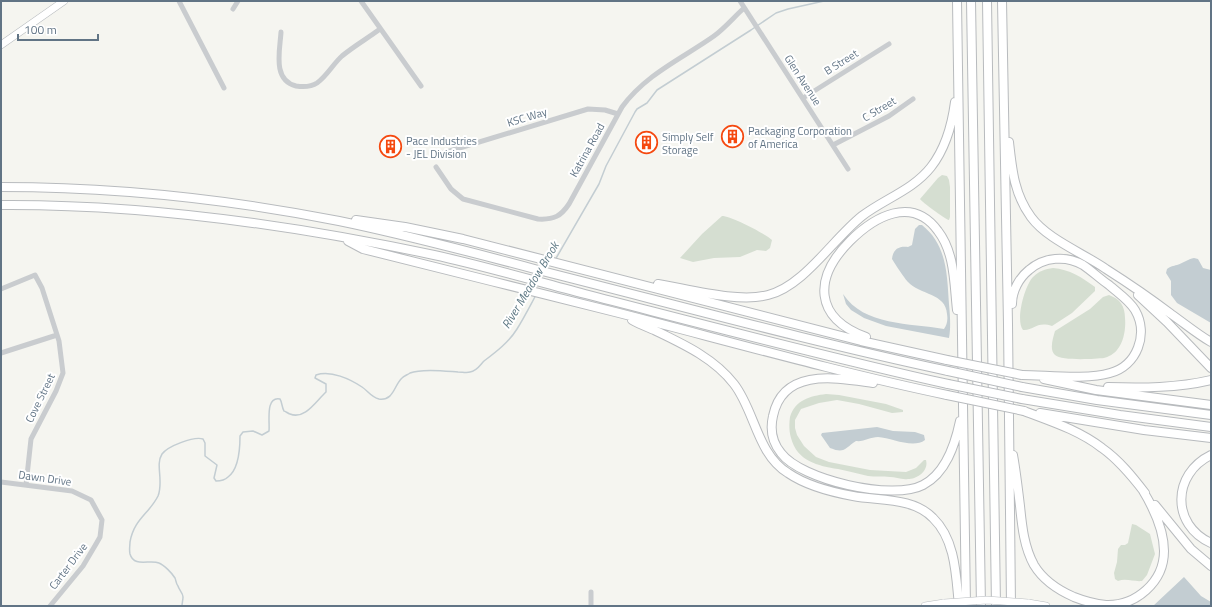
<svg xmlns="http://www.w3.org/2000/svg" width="1212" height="607" viewBox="0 0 1212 607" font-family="'Titillium Web',sans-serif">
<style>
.green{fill:#d5ded1}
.water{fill:#c3cdd2}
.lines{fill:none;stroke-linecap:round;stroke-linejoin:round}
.stream{stroke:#c3cdd2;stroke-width:1.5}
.major-casing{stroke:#b9bdc0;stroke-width:8}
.highway-casing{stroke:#b8bbbe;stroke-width:10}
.minor{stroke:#c9cccf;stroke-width:5}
.major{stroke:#fff;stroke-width:7}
.highway{stroke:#fff;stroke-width:8}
.major-bridge-casing{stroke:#b9bdc0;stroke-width:8;stroke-linecap:butt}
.highway-bridge-casing{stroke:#b8bbbe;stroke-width:10;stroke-linecap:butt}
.major-bridge{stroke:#fff;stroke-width:7}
.highway-bridge{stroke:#fff;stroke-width:8}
.labels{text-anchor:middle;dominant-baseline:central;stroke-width:4;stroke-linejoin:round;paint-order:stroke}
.street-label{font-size:11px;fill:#617485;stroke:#fff}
.poi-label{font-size:11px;fill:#617485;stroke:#fff;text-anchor:start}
.water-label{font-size:12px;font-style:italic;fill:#5c7783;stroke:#fff}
</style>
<rect width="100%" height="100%" fill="#f5f5f0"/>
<path class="green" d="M942 175 947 176 949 180 950 187V217L949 220C945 219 922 202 920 199L938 178Z
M722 216C731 216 766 234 772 240L770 248 766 251 757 250 740 257 714 258 693 262 680 258 702 234Z
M1053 268C1069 269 1083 278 1095 287V291L1072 313 1052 326C1036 321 1034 331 1023 330 1015 320 1025 285 1033 277 1039 271 1045 269 1053 268Z
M1109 295C1120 299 1125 306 1125 318 1126 328 1124 342 1117 350 1114 354 1108 357 1104 358 1095 359 1061 361 1055 355 1049 350 1053 338 1055 331L1090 309 1103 297Z
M826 394 839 395 886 404 903 410V412L892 413 859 404 837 400 819 403 801 409 795 420V428L797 435 804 446 816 457 829 462 870 470 906 472 916 468 924 460H926C929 471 917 479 908 479 902 480 895 477 890 477 883 476 875 477 868 476 858 474 849 471 838 469 818 466 797 461 791 438 789 431 789 424 790 417 795 400 810 396 826 394Z
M1132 524 1136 525 1150 534 1155 554 1147 575 1142 581C1134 582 1126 578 1118 581L1115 579 1114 573 1117 562 1118 549 1121 545H1125L1128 543Z"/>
<path class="water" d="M919 225H922C947 245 947 274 949 304 950 315 951 327 949 338L886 326 864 318 851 310 846 304 843 294C864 326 910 323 944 329 947 325 948 320 947 314 946 293 920 295 908 282 905 279 895 264 892 259 893 249 899 246 908 247L912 245 915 229Z
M1194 258 1198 259 1203 268 1211 270V323L1177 303 1171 295V281L1166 273 1167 269C1171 266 1173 266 1177 265 1183 263 1188 259 1194 258Z
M877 427 893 431 915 432 924 435 925 440C913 449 892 438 878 437 870 437 864 442 856 441 845 448 845 454 830 448L821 435 822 433Z
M1184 577 1201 596 1211 602V606H1153Z"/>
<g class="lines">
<path class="stream" d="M555 260 599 184 606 166 635 112 637 109 647 103 657 90 751 30 776 13 788 9 824 1
M182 606C182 603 183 600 183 597 183 593 179 590 178 586 176 584 176 580 175 578 172 573 164 565 159 563 150 559 134 568 130 554 129 550 130 545 130 542 134 519 149 514 158 496 164 481 155 465 162 454 168 446 194 436 203 439L205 443V456L217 465 214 478 216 481C220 481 225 480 228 477 239 469 240 448 240 436L243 432 253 431 262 435 269 431C270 422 265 396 280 399 282 402 282 408 284 411 285 411 289 414 290 414 305 420 316 401 326 392V384L315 378 316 375C331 370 350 379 362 387 368 391 371 397 379 399 394 401 394 385 402 378 404 376 407 375 410 373 422 368 445 371 458 372 462 372 467 373 470 372 477 371 480 365 484 361 496 352 509 342 517 329 524 318 530 306 536 295"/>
<defs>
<path id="major" d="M1 45 64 1
M1028 603 1046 606
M925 606 944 603"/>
<path id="highway" d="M957 1 966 606
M971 1 981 606
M987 1 996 606
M1002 1 1008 324 1011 606
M1009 142C1012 169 1014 194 1031 217 1047 239 1083 253 1106 269 1128 283 1150 298 1171 314 1184 323 1197 334 1211 342
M1 187C114 187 228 199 339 221 407 235 475 253 542 271 677 305 812 342 948 371
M1 205C146 204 293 225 434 255 485 266 535 281 585 294 706 325 826 357 948 384
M356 220 405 227 463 239 861 341 947 360
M348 241 363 249C448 271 534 291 619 313 728 341 837 372 947 395
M658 284C689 289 738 303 768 295 804 286 833 239 862 216 884 199 913 190 931 167 945 149 952 125 955 102
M1138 295 1167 322 1211 368
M1012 304C1012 291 1019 278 1029 270 1044 257 1066 255 1083 265 1092 271 1100 279 1109 285 1118 293 1129 300 1135 310 1149 334 1137 366 1110 373 1087 380 1046 375 1022 375
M632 320C639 324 647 327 654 330 683 344 714 358 734 384 755 411 757 454 788 473 807 486 831 492 853 496 879 501 913 497 933 518 956 540 956 577 959 606
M866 337C814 318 813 278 850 241 874 217 912 195 938 231 955 253 954 284 957 310
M1044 379 1096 390 1211 405
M873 383C837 378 783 367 773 416 770 429 772 442 781 453 801 480 893 501 923 485 946 473 955 445 960 421
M1022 387 1097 400 1211 415
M1108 387C1143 388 1177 388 1211 380
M1022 399 1120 415 1211 427
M1024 411C1050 421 1079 430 1102 448 1119 460 1132 476 1145 493
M1040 413 1144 430 1211 438
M1013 455C1016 472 1018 489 1020 506 1022 526 1024 547 1034 565 1043 580 1058 590 1074 597 1084 601 1095 604 1106 605 1136 606 1164 582 1164 551 1164 529 1153 507 1142 489
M1211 455C1172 474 1171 525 1211 543
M1155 505 1191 549 1211 566"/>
</defs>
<use href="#major" class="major-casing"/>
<use href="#highway" class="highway-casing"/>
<path class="minor" d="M179 1 224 88
M361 1 421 86
M740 1 848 169
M233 9 238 1
M281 32C280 50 272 80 296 86 303 87 311 87 317 83 327 76 333 64 342 56 354 46 368 38 380 29
M803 98 889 44
M833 145 889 116 913 99
M443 153 588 109 605 110 618 114
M436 167 451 189 463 199 538 219C554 220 561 216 569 204L622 107C646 74 683 58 714 36 725 28 734 17 744 8
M1 289 35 275 42 288 59 341 63 373 56 391 31 439 26 485
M1 353 57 335
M1 482 72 491 91 500 102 520 100 537 96 544 83 566 50 606
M591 606V592"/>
<use href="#major" class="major"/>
<use href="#highway" class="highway"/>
<defs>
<path id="major-bridge" d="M944 603 987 600 1028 603"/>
<path id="highway-bridge" d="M947 360 1022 375
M948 371 1022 387
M948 384 1022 399
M947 395 1024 411"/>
</defs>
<use href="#major-bridge" class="major-bridge-casing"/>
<use href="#highway-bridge" class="highway-bridge-casing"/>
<use href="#major-bridge" class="major-bridge"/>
<use href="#highway-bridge" class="highway-bridge"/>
</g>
<defs>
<symbol id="building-ring" viewBox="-11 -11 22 22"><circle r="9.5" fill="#fff" stroke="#f54910" stroke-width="1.5"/><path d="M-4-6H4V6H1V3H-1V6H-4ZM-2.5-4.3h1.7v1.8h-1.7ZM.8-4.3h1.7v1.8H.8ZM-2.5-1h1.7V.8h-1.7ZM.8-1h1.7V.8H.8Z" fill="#f54910"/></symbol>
</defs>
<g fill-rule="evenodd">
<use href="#building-ring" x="720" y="124" width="25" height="25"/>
<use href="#building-ring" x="634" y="130" width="25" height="25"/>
<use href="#building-ring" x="378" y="134" width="25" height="25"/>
</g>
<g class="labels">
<g class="street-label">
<text transform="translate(841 62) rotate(-32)">B Street</text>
<text transform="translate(803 80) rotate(57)">Glen Avenue</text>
<text transform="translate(879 109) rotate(-31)">C Street</text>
<text transform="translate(527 117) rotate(-17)">KSC Way</text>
<text transform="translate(587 150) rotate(-61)">Katrina Road</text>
<text transform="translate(40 398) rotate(-64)">Cove Street</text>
<text transform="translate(45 478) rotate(8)">Dawn Drive</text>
<text transform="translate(68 566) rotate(-53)">Carter Drive</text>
</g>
<g class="poi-label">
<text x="748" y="131">Packaging Corporation<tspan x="748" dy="13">of America</tspan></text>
<text x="662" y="137">Simply Self<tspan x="662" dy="13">Storage</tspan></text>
<text x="406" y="141">Pace Industries<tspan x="406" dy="13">- JEL Division</tspan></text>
</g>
<g class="water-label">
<text transform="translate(530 285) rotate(-59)">River Meadow Brook</text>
</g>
</g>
<rect width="1212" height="607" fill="none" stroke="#617485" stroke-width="4"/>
<path d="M18 34v6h80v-6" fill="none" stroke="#617485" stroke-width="2"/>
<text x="24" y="34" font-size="12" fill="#617485" stroke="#ffffff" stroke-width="3" paint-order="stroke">100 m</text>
</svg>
